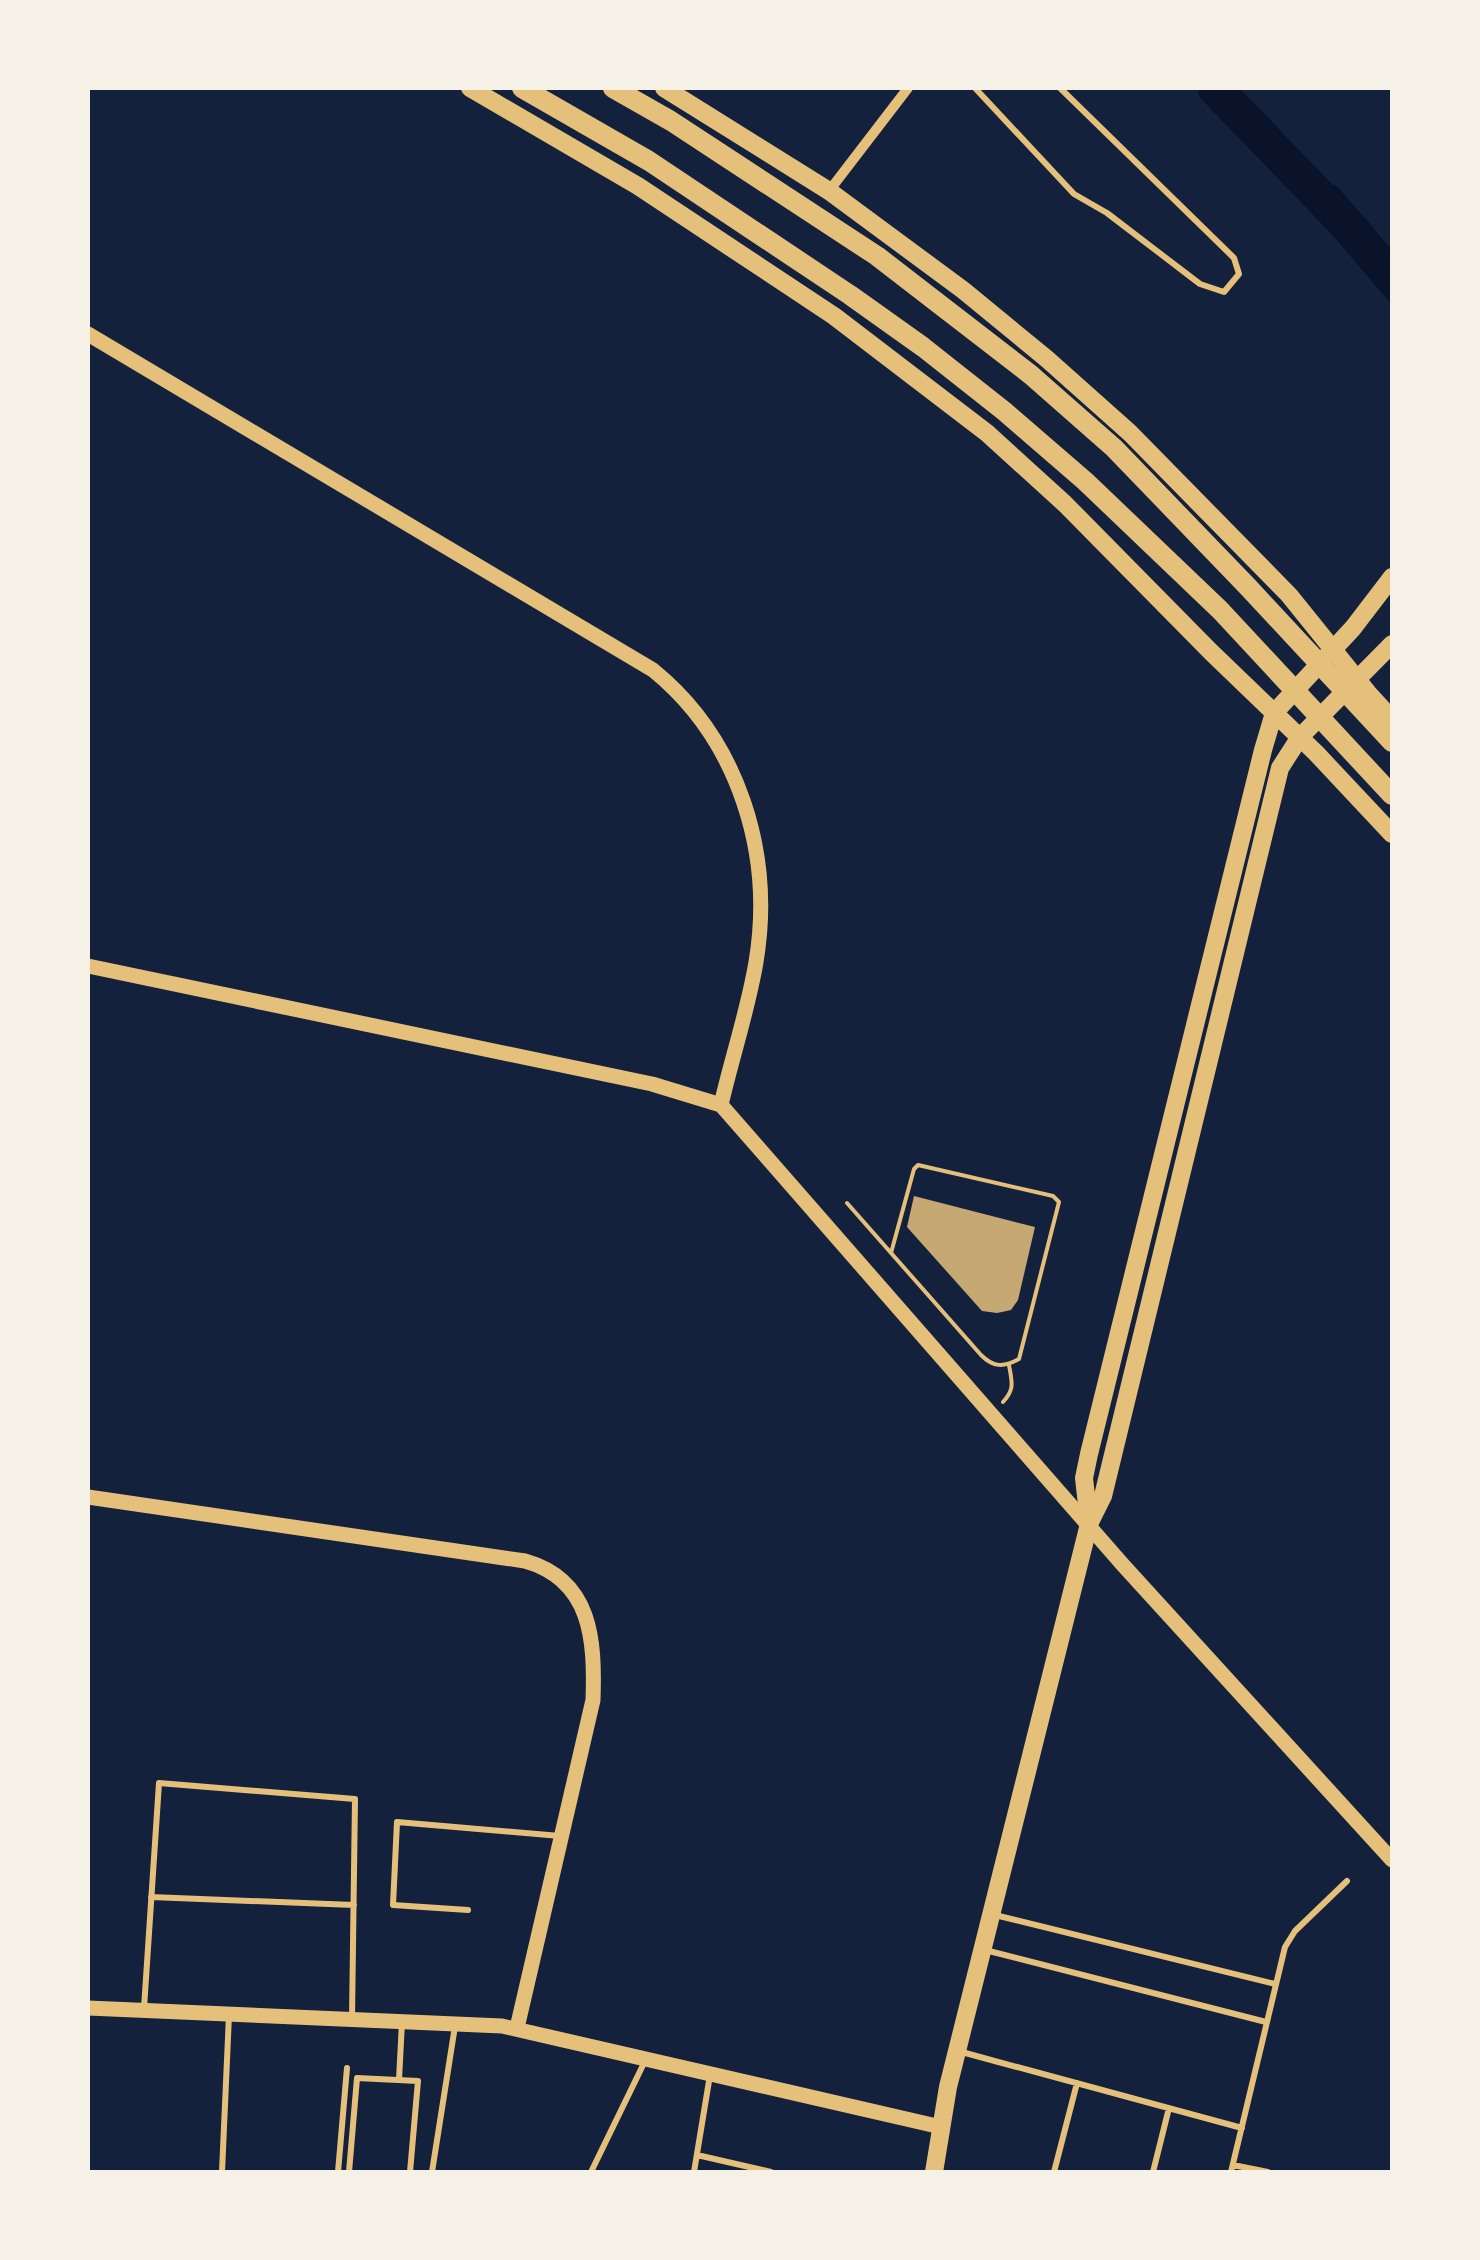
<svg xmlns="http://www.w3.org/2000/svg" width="1480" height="2260" viewBox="0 0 1480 2260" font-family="'Source Serif 4',serif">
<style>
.water{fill:#0b132b}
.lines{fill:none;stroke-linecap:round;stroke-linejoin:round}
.river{stroke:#0b132b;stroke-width:35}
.building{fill:#c6a872}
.path{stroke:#e5c07b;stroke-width:4}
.service{stroke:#e5c07b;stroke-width:6}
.minor{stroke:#e5c07b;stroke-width:10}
.tertiary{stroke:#e5c07b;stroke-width:15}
.secondary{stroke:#e5c07b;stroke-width:18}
.primary{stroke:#e5c07b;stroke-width:18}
.trunk{stroke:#e5c07b;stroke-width:20}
</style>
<rect width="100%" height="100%" fill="#14213d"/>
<path class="water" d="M1335 184 1392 250V305L1311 210Z"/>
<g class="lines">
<path class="river" d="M1215 88 1353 231 1392 278"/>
</g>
<path class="building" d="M914 1196 1035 1227 1018 1300 1011 1310 997 1313 982 1311 907 1227Z"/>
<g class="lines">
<path class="path" d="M847 1203 981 1355C993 1367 1003 1368 1019 1359L1059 1202 1053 1196 918 1165 914 1169 891 1253
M1003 1402C1015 1389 1012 1382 1009 1365"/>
<path class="service" d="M975 88 1074 194 1107 213 1200 284 1224 292 1239 274 1234 258 1060 88
M151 1897 354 1905
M468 1910 393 1905 397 1822 560 1836
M995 1915 1275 1984
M985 1950 1266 2022
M144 2008 159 1783 355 1799 352 2018
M958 2051 1242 2128
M399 2080 402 2022
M697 2155 771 2172
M1233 2165 1268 2172
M222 2172 229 2015
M338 2172 347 2068
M349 2172 357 2078 418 2081 410 2172
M432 2172 455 2026
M591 2172 645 2061
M694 2172 710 2075
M1054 2172 1077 2083
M1153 2172 1169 2108
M1231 2172 1285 1947 1295 1931 1347 1881"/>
<path class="minor" d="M829 191 908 88"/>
<path class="tertiary" d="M88 334 653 670C739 740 774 854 756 962 748 1010 732 1057 721 1105
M88 966 652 1084 721 1105 1123 1565 1392 1860
M88 1497 525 1561C592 1580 595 1640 593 1700L517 2028
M88 2008 502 2026 941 2127"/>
<path class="secondary" d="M470 88 638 186 834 316 987 433 1065 504 1211 652 1316 753 1392 834
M664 88 829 191 963 290 1047 359 1130 433 1289 595 1368 693 1392 719
M1089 1523 1084 1478 1089 1454 1263 750 1274 713
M934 2172 948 2087 1089 1524 1103 1496 1280 768 1300 737"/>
<path class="primary" d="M1274 713 1353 628 1392 577
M1300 737 1392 644"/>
<path class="trunk" d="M522 88 649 161 850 295 923 347 1004 411 1085 481 1220 610 1392 795
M613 88 671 121 877 256 1031 375 1114 448 1248 587 1392 742"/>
</g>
<rect width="1480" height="2260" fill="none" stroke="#f6f1e7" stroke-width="180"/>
</svg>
